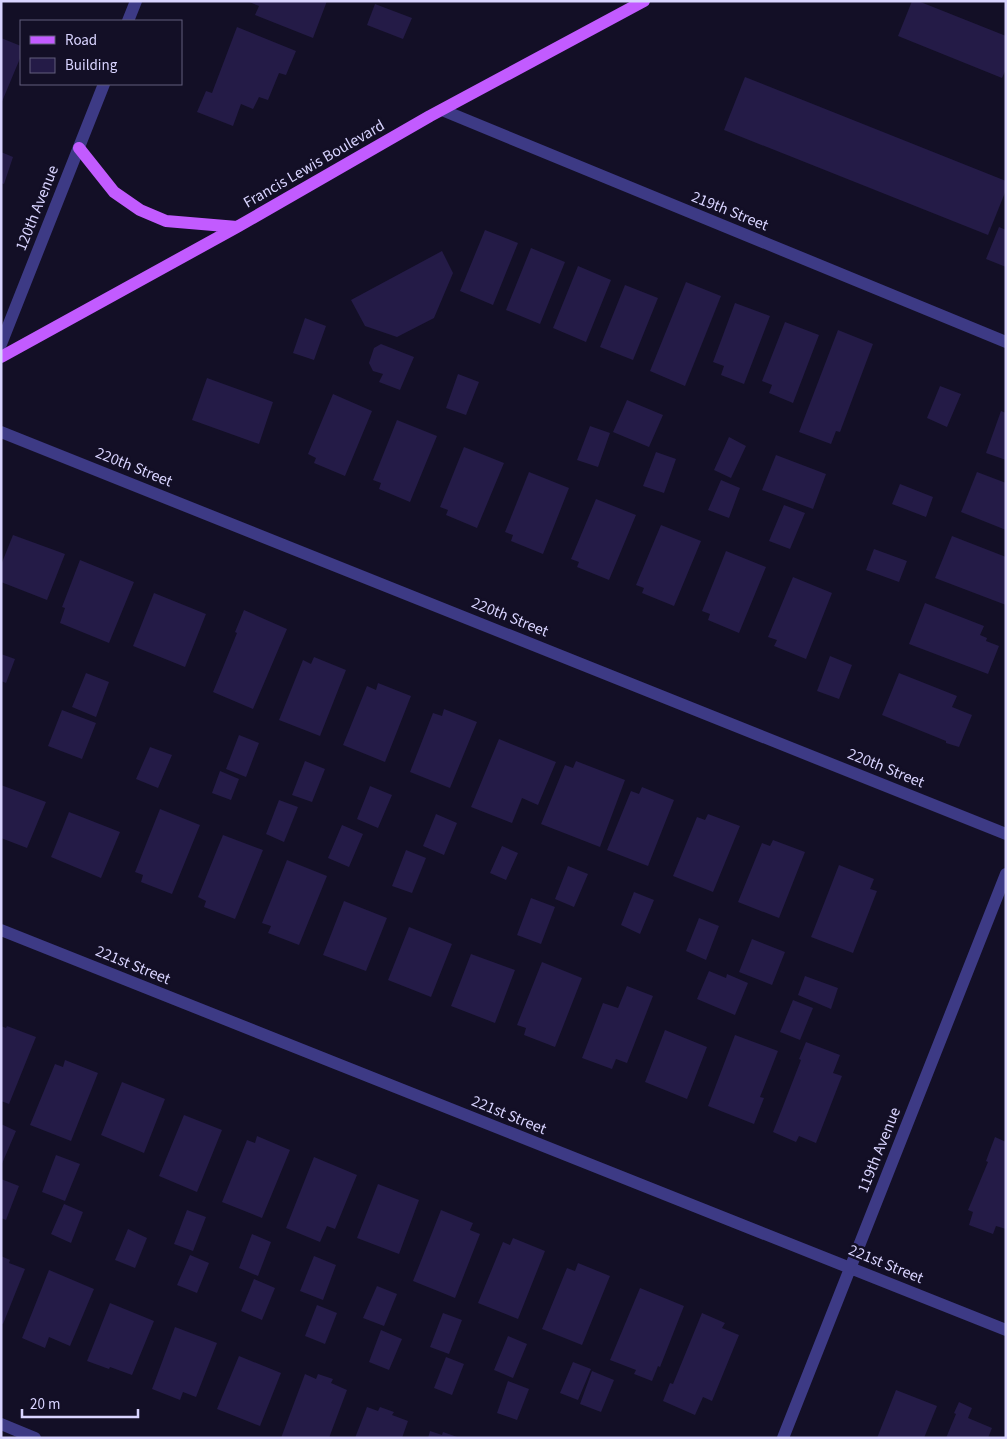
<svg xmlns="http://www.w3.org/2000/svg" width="1007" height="1439" viewBox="0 0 1007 1439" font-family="'Source Sans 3',sans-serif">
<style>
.building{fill:#241b47}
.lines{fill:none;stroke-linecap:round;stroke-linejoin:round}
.minor{stroke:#3d3a85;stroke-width:12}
.major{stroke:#c25bff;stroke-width:12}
.labels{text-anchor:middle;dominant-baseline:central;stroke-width:5;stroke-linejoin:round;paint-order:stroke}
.street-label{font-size:16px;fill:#d9d4ff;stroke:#130f26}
</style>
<rect width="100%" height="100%" fill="#130f26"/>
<path class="building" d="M247 1H327L313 38 255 15 259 6Z
M912 1H918L1006 36V69L1002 78 898 36Z
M375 4 412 18 403 39 367 25Z
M237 27 296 51 286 75 279 73 268 100 259 97 253 109 241 104 233 126 197 112 206 91 212 93Z
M1 38 21 46V56L1 104Z
M745 77 1006 181V190L988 235 724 130Z
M1 152 13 157 4 184 1 183Z
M999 227 1006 230V267L986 259Z
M485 230 518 243 493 305 460 291Z
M531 248 565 262 540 324 506 310Z
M442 251 453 273 434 318 397 337 365 326 351 300Z
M578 266 611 280 586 342 553 328Z
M686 282 721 296 685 386 650 371Z
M625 285 658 298 633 360 600 347Z
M735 303 770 316 744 384 721 375 724 366 713 362Z
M305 318 326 326 314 360 293 353Z
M785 322 819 335 793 403 769 393 772 385 762 381Z
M838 330 873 344 840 432 836 431 831 444 799 432Z
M381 344 414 357 400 390 379 382 383 374 373 371 369 363 374 348Z
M458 374 479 382 466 415 446 408Z
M207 378 273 402 259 444 192 420Z
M940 386 961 394 947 427 927 418Z
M333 394 372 411 345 476 314 463 316 458 308 454Z
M627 400 663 415 649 447 613 432Z
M1001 411 1006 413V460L986 453Z
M397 420 437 436 410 502 379 489 381 483 373 480Z
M590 426 610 433 598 467 577 460Z
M729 437 746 446 731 478 714 470Z
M464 447 504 463 477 528 446 515 448 510 440 507Z
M656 452 676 459 664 493 643 486Z
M776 455 826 474 813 509 762 490Z
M529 472 569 488 543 554 511 541 513 535 505 532Z
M977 472 1006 483V530L961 512Z
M721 480 740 488 729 518 708 510Z
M900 484 933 497 926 517 892 504Z
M596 499 636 515 609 580 577 567 579 562 571 559Z
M784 505 805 513 790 549 769 541Z
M661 525 701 541 674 606 642 593 644 588 636 585Z
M13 535 65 554 47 600 1 582V565Z
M952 536 1006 557V605L935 578Z
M874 549 907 561 899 582 866 570Z
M726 551 766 567 739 633 708 620 710 614 702 611Z
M80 560 134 582 109 643 60 623 65 608 62 607Z
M793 577 832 593 806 659 774 646 777 640 768 637Z
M154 593 206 614 185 667 133 646Z
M925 603 984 626 980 635 987 638 986 641 999 646 988 674 909 644Z
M244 610 287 629 253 709 213 692 237 633 235 632Z
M1 654 15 659 6 683 1 681Z
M830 656 852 665 839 699 817 691Z
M314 657 346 670 320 736 279 720 303 660 311 664Z
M86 673 109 682 96 717 72 707Z
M899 673 957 696 952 707 972 715 959 747 946 743V741L882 715Z
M378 683 411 696 385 762 343 745 367 686 376 690Z
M444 709 477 722 450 788 410 772 433 713 442 716Z
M62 710 96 723 82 759 48 746Z
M239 735 259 743 246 777 226 769Z
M499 739 556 762 538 805 522 798 512 823 471 807Z
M150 747 172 755 158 788 136 779Z
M305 761 325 769 312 802 292 795Z
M576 761 625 780 600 847 541 824 565 765 573 768Z
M220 771 239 779 231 800 212 793Z
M1 785 46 802 27 848 1 838Z
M370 786 392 795 378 828 357 819Z
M642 787 674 800 648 866 607 850 631 791 639 794Z
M279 800 298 807 284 842 266 834Z
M160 809 200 825 172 894 141 882 143 875 135 872Z
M69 812 120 832 101 878 51 857Z
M436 814 457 823 444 855 423 846Z
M708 814 740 826 713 892 673 876 697 817 705 820Z
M342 825 363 834 349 867 328 858Z
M223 835 263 850 235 919 204 907 206 901 198 897Z
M773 840 805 852 779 918 738 902 762 843 770 846Z
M502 846 518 853 506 880 490 873Z
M406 850 426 858 412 893 392 886Z
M287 860 327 876 299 945 268 933 271 926 262 923Z
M839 865 874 879 870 889 877 891 853 953 811 937Z
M568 866 588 874 574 907 555 899Z
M634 892 654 900 640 934 621 925Z
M531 898 555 907 541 944 517 935Z
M344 901 387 918 366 971 323 955Z
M699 918 719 926 706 960 686 951Z
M409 927 452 944 431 997 388 980Z
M752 939 785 952 772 985 739 972Z
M471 954 515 970 495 1023 451 1006Z
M542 962 582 978 555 1047 524 1035 526 1028 517 1025Z
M709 971 726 978 727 974 748 983 735 1015 697 999Z
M805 976 838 988 831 1009 798 995Z
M627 986 653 996 627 1063 616 1059 612 1069 582 1058 603 1003 618 1008Z
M793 1000 813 1008 800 1040 780 1032Z
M1 1026 6 1028 7 1026 36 1037 9 1104 1 1101Z
M665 1030 707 1047 687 1099 645 1082Z
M735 1035 778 1051 760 1097 764 1098 754 1124 708 1106Z
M806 1042 840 1055 833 1073 842 1076 816 1143 799 1136 796 1142 773 1132 801 1060 799 1059Z
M65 1060 98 1073 71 1141 30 1125 55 1064 63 1067Z
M122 1082 165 1099 144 1153 101 1135Z
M184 1115 222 1130 197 1192 159 1176Z
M1 1124 16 1131 1 1166Z
M257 1136 290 1150 262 1218 222 1202 247 1140 255 1143Z
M995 1137 1006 1142V1229L996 1226 993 1234 969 1225 973 1212 968 1210 988 1162 986 1161Z
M56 1155 80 1164 65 1201 42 1192Z
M314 1157 357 1175 335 1229 327 1226 320 1242 286 1228Z
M1 1179 19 1186 6 1220 1 1218Z
M378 1184 419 1200 399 1254 357 1238Z
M64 1204 83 1212 71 1243 51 1234Z
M187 1210 206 1217 193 1251 174 1244Z
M441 1210 473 1223 470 1230 480 1234 455 1298 413 1281Z
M128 1229 147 1238 135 1268 115 1260Z
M252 1234 271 1242 258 1276 239 1268Z
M513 1238 545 1251 518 1319 478 1303 503 1242 510 1245Z
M190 1255 209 1263 197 1293 177 1285Z
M1 1256 10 1260 9 1263 25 1269 3 1324 1 1323Z
M314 1256 336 1265 323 1300 300 1291Z
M578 1263 610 1276 582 1345 542 1329 567 1268 575 1271Z
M49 1270 94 1289 70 1346 49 1337 45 1348 22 1338Z
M254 1279 275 1288 262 1320 241 1311Z
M377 1286 397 1294 384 1326 363 1318Z
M640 1288 684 1306 660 1367 658 1366 652 1381 634 1374 636 1370 610 1360Z
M110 1303 154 1321 132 1375 110 1367 109 1369 87 1361Z
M317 1305 337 1313 325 1344 305 1336Z
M443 1313 462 1320 449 1354 430 1347Z
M702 1313 725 1323 722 1328 739 1335 712 1401 703 1397 695 1415 663 1401 670 1383 673 1384Z
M175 1327 217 1343 196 1397 183 1392 180 1400 152 1389Z
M381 1330 402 1339 389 1370 369 1362Z
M508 1336 527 1344 513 1378 494 1370Z
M239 1356 281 1373 260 1426 217 1409Z
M446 1357 464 1364 452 1395 434 1388Z
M573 1362 591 1369 578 1400 560 1393Z
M592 1371 614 1380 601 1412 580 1404Z
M305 1374 316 1379 318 1374 333 1379 331 1383 347 1390 329 1438H281Z
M508 1381 529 1389 517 1420 497 1413Z
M896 1390 937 1406 924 1438H877Z
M959 1402 972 1408 968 1418 992 1428 988 1438H946L956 1414 954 1413Z
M367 1407 378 1411 380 1407 394 1412 392 1415 408 1421 402 1438H355Z
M430 1431 442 1435 443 1432 460 1438H428Z"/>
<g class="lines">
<path class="minor" d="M128 21 136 1
M442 110 1006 342
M1 344 104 84
M1 432 1006 834
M1 930 1006 1330
M1 1424 35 1438
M783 1438 1006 874"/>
<path class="major" d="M79 148 114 192 140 210 166 221 237 227
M1 357 237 227 430 116 644 1"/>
</g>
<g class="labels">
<g class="street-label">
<text transform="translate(314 164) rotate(-30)">Francis Lewis Boulevard</text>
<text transform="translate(37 208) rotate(-68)">120th Avenue</text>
<text transform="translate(730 211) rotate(22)">219th Street</text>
<text transform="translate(134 467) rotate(22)">220th Street</text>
<text transform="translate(510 617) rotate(22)">220th Street</text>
<text transform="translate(886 768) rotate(22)">220th Street</text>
<text transform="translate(133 965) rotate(22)">221st Street</text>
<text transform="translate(509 1115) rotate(22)">221st Street</text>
<text transform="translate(879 1150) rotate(-68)">119th Avenue</text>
<text transform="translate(886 1264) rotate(22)">221st Street</text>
</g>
</g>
<rect width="1007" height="1439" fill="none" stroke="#d9d4ff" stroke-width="5"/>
<rect x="20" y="20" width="162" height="65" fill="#130f26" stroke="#625e7d"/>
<rect x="30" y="36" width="25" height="8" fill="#c25bff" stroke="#625e7d"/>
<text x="65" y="45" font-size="15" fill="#d9d4ff">Road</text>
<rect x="30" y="58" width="25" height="15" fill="#241b47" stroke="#625e7d"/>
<text x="65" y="70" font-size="15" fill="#d9d4ff">Building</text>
<path d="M22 1409v8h116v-8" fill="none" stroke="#d9d4ff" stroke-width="2.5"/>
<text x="30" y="1409" font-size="15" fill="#d9d4ff" stroke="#130f26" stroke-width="4" paint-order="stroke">20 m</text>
</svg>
